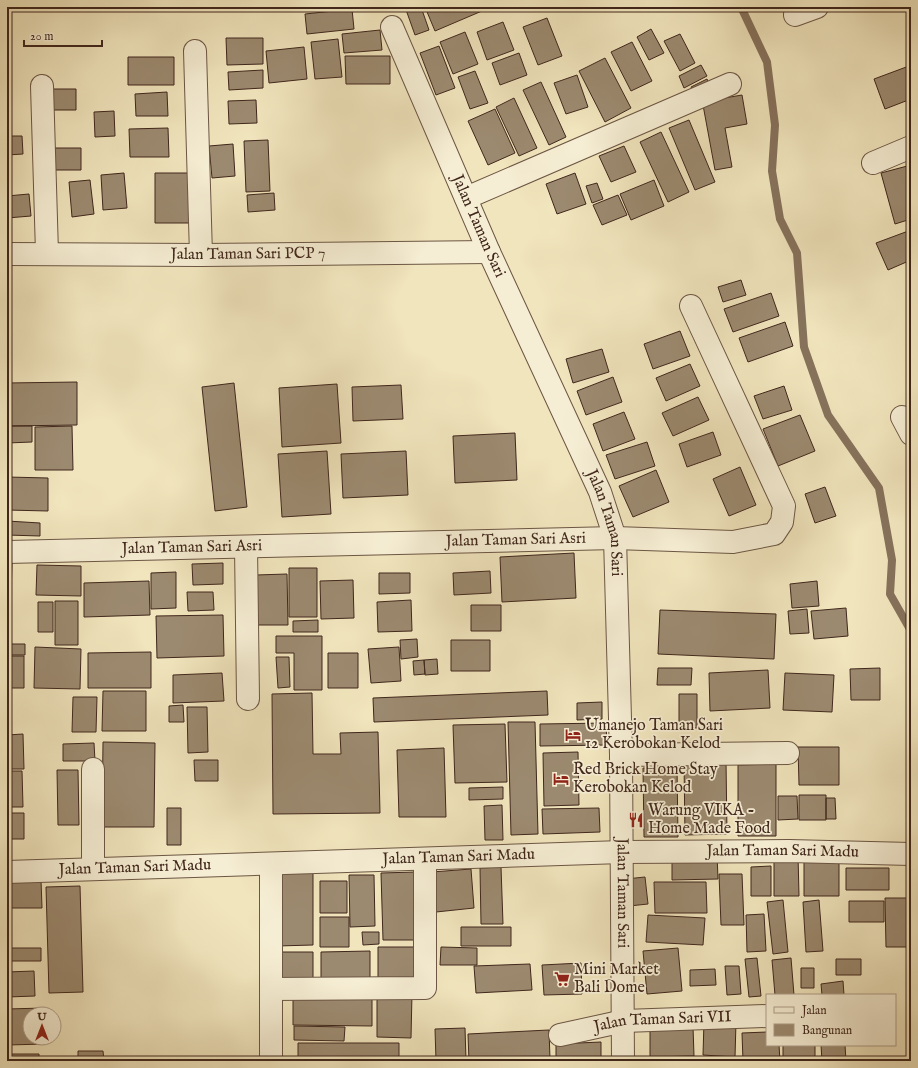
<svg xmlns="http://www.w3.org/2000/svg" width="918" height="1068" viewBox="0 0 918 1068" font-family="'IM FELL English',serif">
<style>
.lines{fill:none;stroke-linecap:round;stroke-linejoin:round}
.stream{stroke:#86725c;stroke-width:8}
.building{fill:#9c8a70;stroke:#40271c}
.minor-casing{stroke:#6c5644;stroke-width:24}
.minor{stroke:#f6eed4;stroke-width:22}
.labels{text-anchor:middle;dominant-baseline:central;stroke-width:3.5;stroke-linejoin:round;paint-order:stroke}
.street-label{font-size:16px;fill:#40271c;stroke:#f6eed4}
.poi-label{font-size:16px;fill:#40271c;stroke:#f6eed4;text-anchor:start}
</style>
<rect width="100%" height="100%" fill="#f1e5bd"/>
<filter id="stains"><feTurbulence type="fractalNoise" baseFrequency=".005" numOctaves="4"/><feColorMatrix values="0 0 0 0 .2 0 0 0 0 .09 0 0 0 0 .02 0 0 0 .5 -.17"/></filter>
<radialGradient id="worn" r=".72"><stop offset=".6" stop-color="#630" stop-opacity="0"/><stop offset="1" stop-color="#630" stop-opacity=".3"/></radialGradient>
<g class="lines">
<path class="stream" d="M741 7 767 62 775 125 772 171 780 219 797 253 804 347 828 415 879 488 892 560 890 594 911 631"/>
</g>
<path class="building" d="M405 7H421L429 30 415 35Z
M425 7H488L489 8 435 31Z
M352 9 354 29 307 34 305 14Z
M547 18 562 56 538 65 523 27Z
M503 22 514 50 487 60 477 32Z
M651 29 664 53 649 60 637 37Z
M380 30 382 50 344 53 342 34Z
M465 32 478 64 453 74 440 42Z
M680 34 695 63 680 71 664 41Z
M226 38H263V64L227 65Z
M338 39 342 77 315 79 311 42Z
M632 42 652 81 631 91 611 52Z
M439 46 455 88 436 95 420 53Z
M304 47 307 79 269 83 266 51Z
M519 53 527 75 500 85 492 63Z
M345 56H390V84H346Z
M128 57H174V85H128Z
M605 58 631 108 605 122 579 71Z
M701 65 707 76 684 88 679 76Z
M909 66 911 72V99L885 109 874 79Z
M263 70V88L229 90 228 72Z
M475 71 488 103 470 109 458 77Z
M577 75 588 107 566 114 554 83Z
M707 79 711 88 695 95 691 87Z
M541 82 566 137 549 145 523 90Z
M47 89H76V110H47Z
M167 92 168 116H136L135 94Z
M742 95 747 124 725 128 732 167 715 170 703 105 707 101Z
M514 98 537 148 519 156 496 107Z
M256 100 257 123 229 124 228 101Z
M495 109 515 153 488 165 468 121Z
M114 111 115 136 95 137 94 112Z
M689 120 715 182 695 190 669 128Z
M168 128 169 157H130L129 129Z
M661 132 689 192 668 202 640 142Z
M7 136H22L23 154 7 155Z
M268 140 270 191 246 192 244 141Z
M233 144 235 176 212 178 209 146Z
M624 146 636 172 611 182 599 156Z
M53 148H81V170H53Z
M911 165V219L895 224 881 173Z
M124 173 127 208 103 210 101 175Z
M155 173H191V223H155Z
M575 173 586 204 557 214 546 184Z
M90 180 94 214 72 217 69 182Z
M654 180 664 206 631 220 620 194Z
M597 183 603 199 592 203 586 186Z
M274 193 275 210 248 212 247 195Z
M29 194 31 216 7 218V196Z
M618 195 627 215 602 225 593 205Z
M911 230V260L888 270 876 243Z
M741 280 746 295 723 302 718 287Z
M771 293 779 316 733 332 724 309Z
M785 322 793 346 748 362 739 338Z
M680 331 690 356 653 369 644 344Z
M602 349 609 372 573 383 566 359Z
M690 364 700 386 666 401 656 378Z
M613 377 622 402 586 415 577 391Z
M77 382V425L7 426V383Z
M234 383 247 507 215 511 202 387Z
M337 384 341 443 282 447 279 388Z
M401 385 403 419 353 421 352 387Z
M784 386 792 410 763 419 754 396Z
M698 397 709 420 673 436 662 413Z
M624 412 635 439 603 451 593 424Z
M800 415 815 451 778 466 763 429Z
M7 426H32V442L7 443Z
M72 426 73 470H35V427Z
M713 432 721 455 687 467 679 444Z
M515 433 517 480 455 483 453 436Z
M647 442 655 466 615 479 606 455Z
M327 451 331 514 282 517 278 454Z
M406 451 408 495 343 498 341 454Z
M740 467 756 505 729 516 713 479Z
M656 470 669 502 633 517 619 486Z
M7 477 48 478V511L7 510Z
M825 487 836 516 815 523 805 494Z
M7 521 40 523V536L7 535Z
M574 553 576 598 502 602 500 557Z
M7 560H12L11 598H7Z
M223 563V584L193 585 192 564Z
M37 565 81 566V596L36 595Z
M289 568H317V617H289Z
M490 571 491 593 454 595 453 573Z
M176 572V608L151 609V573Z
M379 573H410V593L379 594Z
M287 574 288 625H257L256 575Z
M353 580 354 618 321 619 320 581Z
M149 581 150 615 84 617V583Z
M817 581 819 606 792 608 790 584Z
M187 592H213L214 610 188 611Z
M7 599H9V637H7Z
M411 600 412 631 378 632 377 602Z
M55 601H78V645H55Z
M38 602H53V632H38Z
M471 605H501V631H471Z
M846 608 848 636 814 639 811 611Z
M807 609 809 633 790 634 788 611Z
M660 610 776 614 774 659 658 654Z
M223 615 224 656 157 658 156 616Z
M318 620V632H293V621Z
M276 636H322V690H294V653H276Z
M417 639 418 657 401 659 400 640Z
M451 640H490V671H451Z
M9 644H25V655H9Z
M35 647 81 649 80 689 34 688Z
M399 647 401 681 371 683 368 649Z
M151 652V688H88V653Z
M328 653H358V688H328Z
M7 656H24V688H7Z
M276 657H289L290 687 278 688Z
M437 659 438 674 425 675 424 660Z
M424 660 425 674 414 675 413 661Z
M658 668H692L691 685H657Z
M880 668V700H851L850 669Z
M768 670 770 708 710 711 709 673Z
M222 673 224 701 173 703V675Z
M785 673 834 675 832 712 783 710Z
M103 691H146V731H102Z
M547 691 548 715 374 722 373 698Z
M312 693 313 754H341L340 733 378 732 380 813 273 814 272 694Z
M679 694H697V728H679Z
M73 697H97L96 732H72Z
M602 702V719L577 720V703Z
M183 705 184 722H169V706Z
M187 707H207L208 752 188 753Z
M508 722H535L538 834 511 835Z
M606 723 607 745 540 746V724Z
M505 724 507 782 455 783 453 725Z
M23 734 24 769H7V735Z
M103 742 155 743 154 827H102Z
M94 743 95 761H63V744Z
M798 747H839V785H799Z
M444 748 446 817H399L397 750Z
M578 752 579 805 544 806 543 753Z
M194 760H218V781H195Z
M726 761 727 834 685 835 684 762Z
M776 764V836H738V765Z
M677 767 678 837H644L643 768Z
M57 770H78L79 825H58Z
M7 771H22L23 807H7Z
M503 787V799L469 800V788Z
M799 795H826V820H799Z
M778 796H797L798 819 778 820Z
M826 798H835L836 819H826Z
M502 805 503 840H485L484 806Z
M167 808H181V845H167Z
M599 808 600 832 543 834 542 809Z
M7 813H24V839H7Z
M672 854H717L718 879 672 880Z
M774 855H798L799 896H774Z
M804 859H839V896H804Z
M771 866V896H751V867Z
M501 867 503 924H481L480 868Z
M846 868H889V890H846Z
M471 869 474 908 436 912 432 872Z
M313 871V945L277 946 276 872Z
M416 872 418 940H383L381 873Z
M719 874H742L744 925H721Z
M349 875H374L375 926 350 927Z
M645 877 648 904 629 906 626 879Z
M7 880H41L42 908H7Z
M320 881H347V913H320Z
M654 882H706L707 913H655Z
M80 886 83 992 49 993 46 887Z
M885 898H911V947H886Z
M783 900 788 952 773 954 767 902Z
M819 900 823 951 806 952 803 902Z
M849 901H884V922H849Z
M7 912H9V948H41V961H7Z
M764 914 766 951 747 952 746 915Z
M648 915 705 918 703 945 646 942Z
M320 917H349V947H320Z
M461 927H511V946H461Z
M362 932H379V944L363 945Z
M378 947H421L422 978 378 979Z
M441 947 477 948V965H440Z
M678 948 682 991 647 994 643 951Z
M370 951V981H321V952Z
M278 952H313V982H279Z
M757 958 761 996 749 997 745 959Z
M791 958 794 995H775L772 960Z
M836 959H861V975H836Z
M581 963 582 994 544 995 542 965Z
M530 964 532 990 476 993 474 966Z
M725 966H739L741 994 727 995Z
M801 968H814V988H801Z
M715 969 716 985 690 986V970Z
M34 971 35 996 7 997V972Z
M843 981 844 995H822L821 984Z
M377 994H412L411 1038 377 1037Z
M293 997 372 998V1026L293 1025Z
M44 1008V1014H30V1038H45V1044L7 1045V1009Z
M704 1021 736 1022 735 1057 703 1055Z
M294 1026 345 1027 344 1041 294 1040Z
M650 1027H693L694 1056 650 1057Z
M465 1028 466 1061H436L435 1029Z
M549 1030 550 1059 469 1061 468 1034Z
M767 1032V1045H779L780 1061H743L742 1033Z
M601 1042V1061H556V1044Z
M298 1043H399V1061H298Z
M783 1045H815V1061H783Z
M821 1045H845L846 1061H822Z
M78 1051H103L104 1061H78Z
M10 1054H39V1061H10Z
M707 1059V1061H664Z"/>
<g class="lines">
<defs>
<g id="minor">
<path d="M795 15 817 7"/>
<path id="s1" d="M392 27 489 252 600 492 615 538 621 755 623 1061"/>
<path d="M195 51 201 255"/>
<path d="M42 86 47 253"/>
<path d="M873 163 911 147"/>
<path d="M466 198 730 84"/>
<path id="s2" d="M7 254 201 255 489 252"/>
<path d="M902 417 911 434"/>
<path d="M246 547 248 699"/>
<path id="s3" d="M7 552 615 538 733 542 774 534 782 522 784 506 691 306"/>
<path d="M621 755 788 753"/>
<path d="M93 769V869"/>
<path d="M271 864V1061"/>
<path id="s4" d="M7 872 622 852 789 851 911 854"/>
<path d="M271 989 425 988V859"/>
<path id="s5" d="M560 1035 624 1021 767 1016"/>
</g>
</defs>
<use href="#minor" class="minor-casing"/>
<use href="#minor" class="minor"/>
</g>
<defs>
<symbol id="hotel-bare" viewBox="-9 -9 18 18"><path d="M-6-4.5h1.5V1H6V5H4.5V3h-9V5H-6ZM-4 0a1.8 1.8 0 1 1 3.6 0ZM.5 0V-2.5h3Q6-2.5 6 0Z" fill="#8f2418" stroke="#f6eed4" stroke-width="2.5" paint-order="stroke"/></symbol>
<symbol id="restaurant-bare" viewBox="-9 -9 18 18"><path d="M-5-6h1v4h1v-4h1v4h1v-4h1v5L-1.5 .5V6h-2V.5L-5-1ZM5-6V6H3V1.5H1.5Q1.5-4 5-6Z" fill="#8f2418" stroke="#f6eed4" stroke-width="2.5" paint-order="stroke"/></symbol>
<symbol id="supermarket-bare" viewBox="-9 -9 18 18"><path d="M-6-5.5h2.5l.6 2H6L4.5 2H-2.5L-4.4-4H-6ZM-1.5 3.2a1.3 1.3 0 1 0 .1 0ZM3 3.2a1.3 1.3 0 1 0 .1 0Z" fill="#8f2418" stroke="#f6eed4" stroke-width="2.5" paint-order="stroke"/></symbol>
</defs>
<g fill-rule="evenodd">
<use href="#hotel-bare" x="562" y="724" width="22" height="22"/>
<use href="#hotel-bare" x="550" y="768" width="22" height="22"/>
<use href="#restaurant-bare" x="625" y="809" width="22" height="22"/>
<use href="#supermarket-bare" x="551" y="968" width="22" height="22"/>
</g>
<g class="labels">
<g class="street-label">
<text stroke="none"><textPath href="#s1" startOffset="217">Jalan Taman Sari</textPath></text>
<text stroke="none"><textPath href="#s2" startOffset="241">Jalan Taman Sari PCP 7</textPath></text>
<text stroke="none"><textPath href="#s1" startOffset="541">Jalan Taman Sari</textPath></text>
<text stroke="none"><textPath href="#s3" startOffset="509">Jalan Taman Sari Asri</textPath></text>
<text stroke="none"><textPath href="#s3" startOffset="185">Jalan Taman Sari Asri</textPath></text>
<text stroke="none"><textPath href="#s4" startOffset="776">Jalan Taman Sari Madu</textPath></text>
<text stroke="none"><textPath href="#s4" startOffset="452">Jalan Taman Sari Madu</textPath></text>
<text stroke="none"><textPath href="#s4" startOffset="128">Jalan Taman Sari Madu</textPath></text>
<text stroke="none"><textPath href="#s1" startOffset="913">Jalan Taman Sari</textPath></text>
<text stroke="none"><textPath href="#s5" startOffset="104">Jalan Taman Sari VII</textPath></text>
</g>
<g class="poi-label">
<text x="585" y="726">Umanejo Taman Sari<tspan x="585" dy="18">12 Kerobokan Kelod</tspan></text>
<text x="573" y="770">Red Brick Home Stay<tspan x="573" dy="18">Kerobokan Kelod</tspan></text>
<text x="648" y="811">Warung VIKA -<tspan x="648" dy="18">Home Made Food</tspan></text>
<text x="574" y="970">Mini Market<tspan x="574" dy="18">Bali Dome</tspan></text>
</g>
</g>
<rect width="918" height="1068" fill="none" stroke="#f1e5bd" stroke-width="24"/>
<rect x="8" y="8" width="902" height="1052" fill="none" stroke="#40271c" stroke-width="2"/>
<rect x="12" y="12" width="894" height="1044" fill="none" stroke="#40271c"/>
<rect x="766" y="994" width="130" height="52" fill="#f6eed4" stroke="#ad9e8a"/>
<rect x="774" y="1007" width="20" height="6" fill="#f6eed4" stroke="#ad9e8a"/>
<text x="802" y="1014" font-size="12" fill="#40271c">Jalan</text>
<rect x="774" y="1024" width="20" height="12" fill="#9c8a70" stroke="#ad9e8a"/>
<text x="802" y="1034" font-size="12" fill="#40271c">Bangunan</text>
<g transform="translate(42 1026)"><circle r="19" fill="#f6eed4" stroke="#ad9e8a"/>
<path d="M0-3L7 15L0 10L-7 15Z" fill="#8f2418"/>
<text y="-6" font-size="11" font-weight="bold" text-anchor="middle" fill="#40271c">U</text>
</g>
<path d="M24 40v6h78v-6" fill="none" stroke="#40271c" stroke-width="2"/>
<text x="30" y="40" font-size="12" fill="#40271c" stroke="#f6eed4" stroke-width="3" paint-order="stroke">20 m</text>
<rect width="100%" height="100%" filter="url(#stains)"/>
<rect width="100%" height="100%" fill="url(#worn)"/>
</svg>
